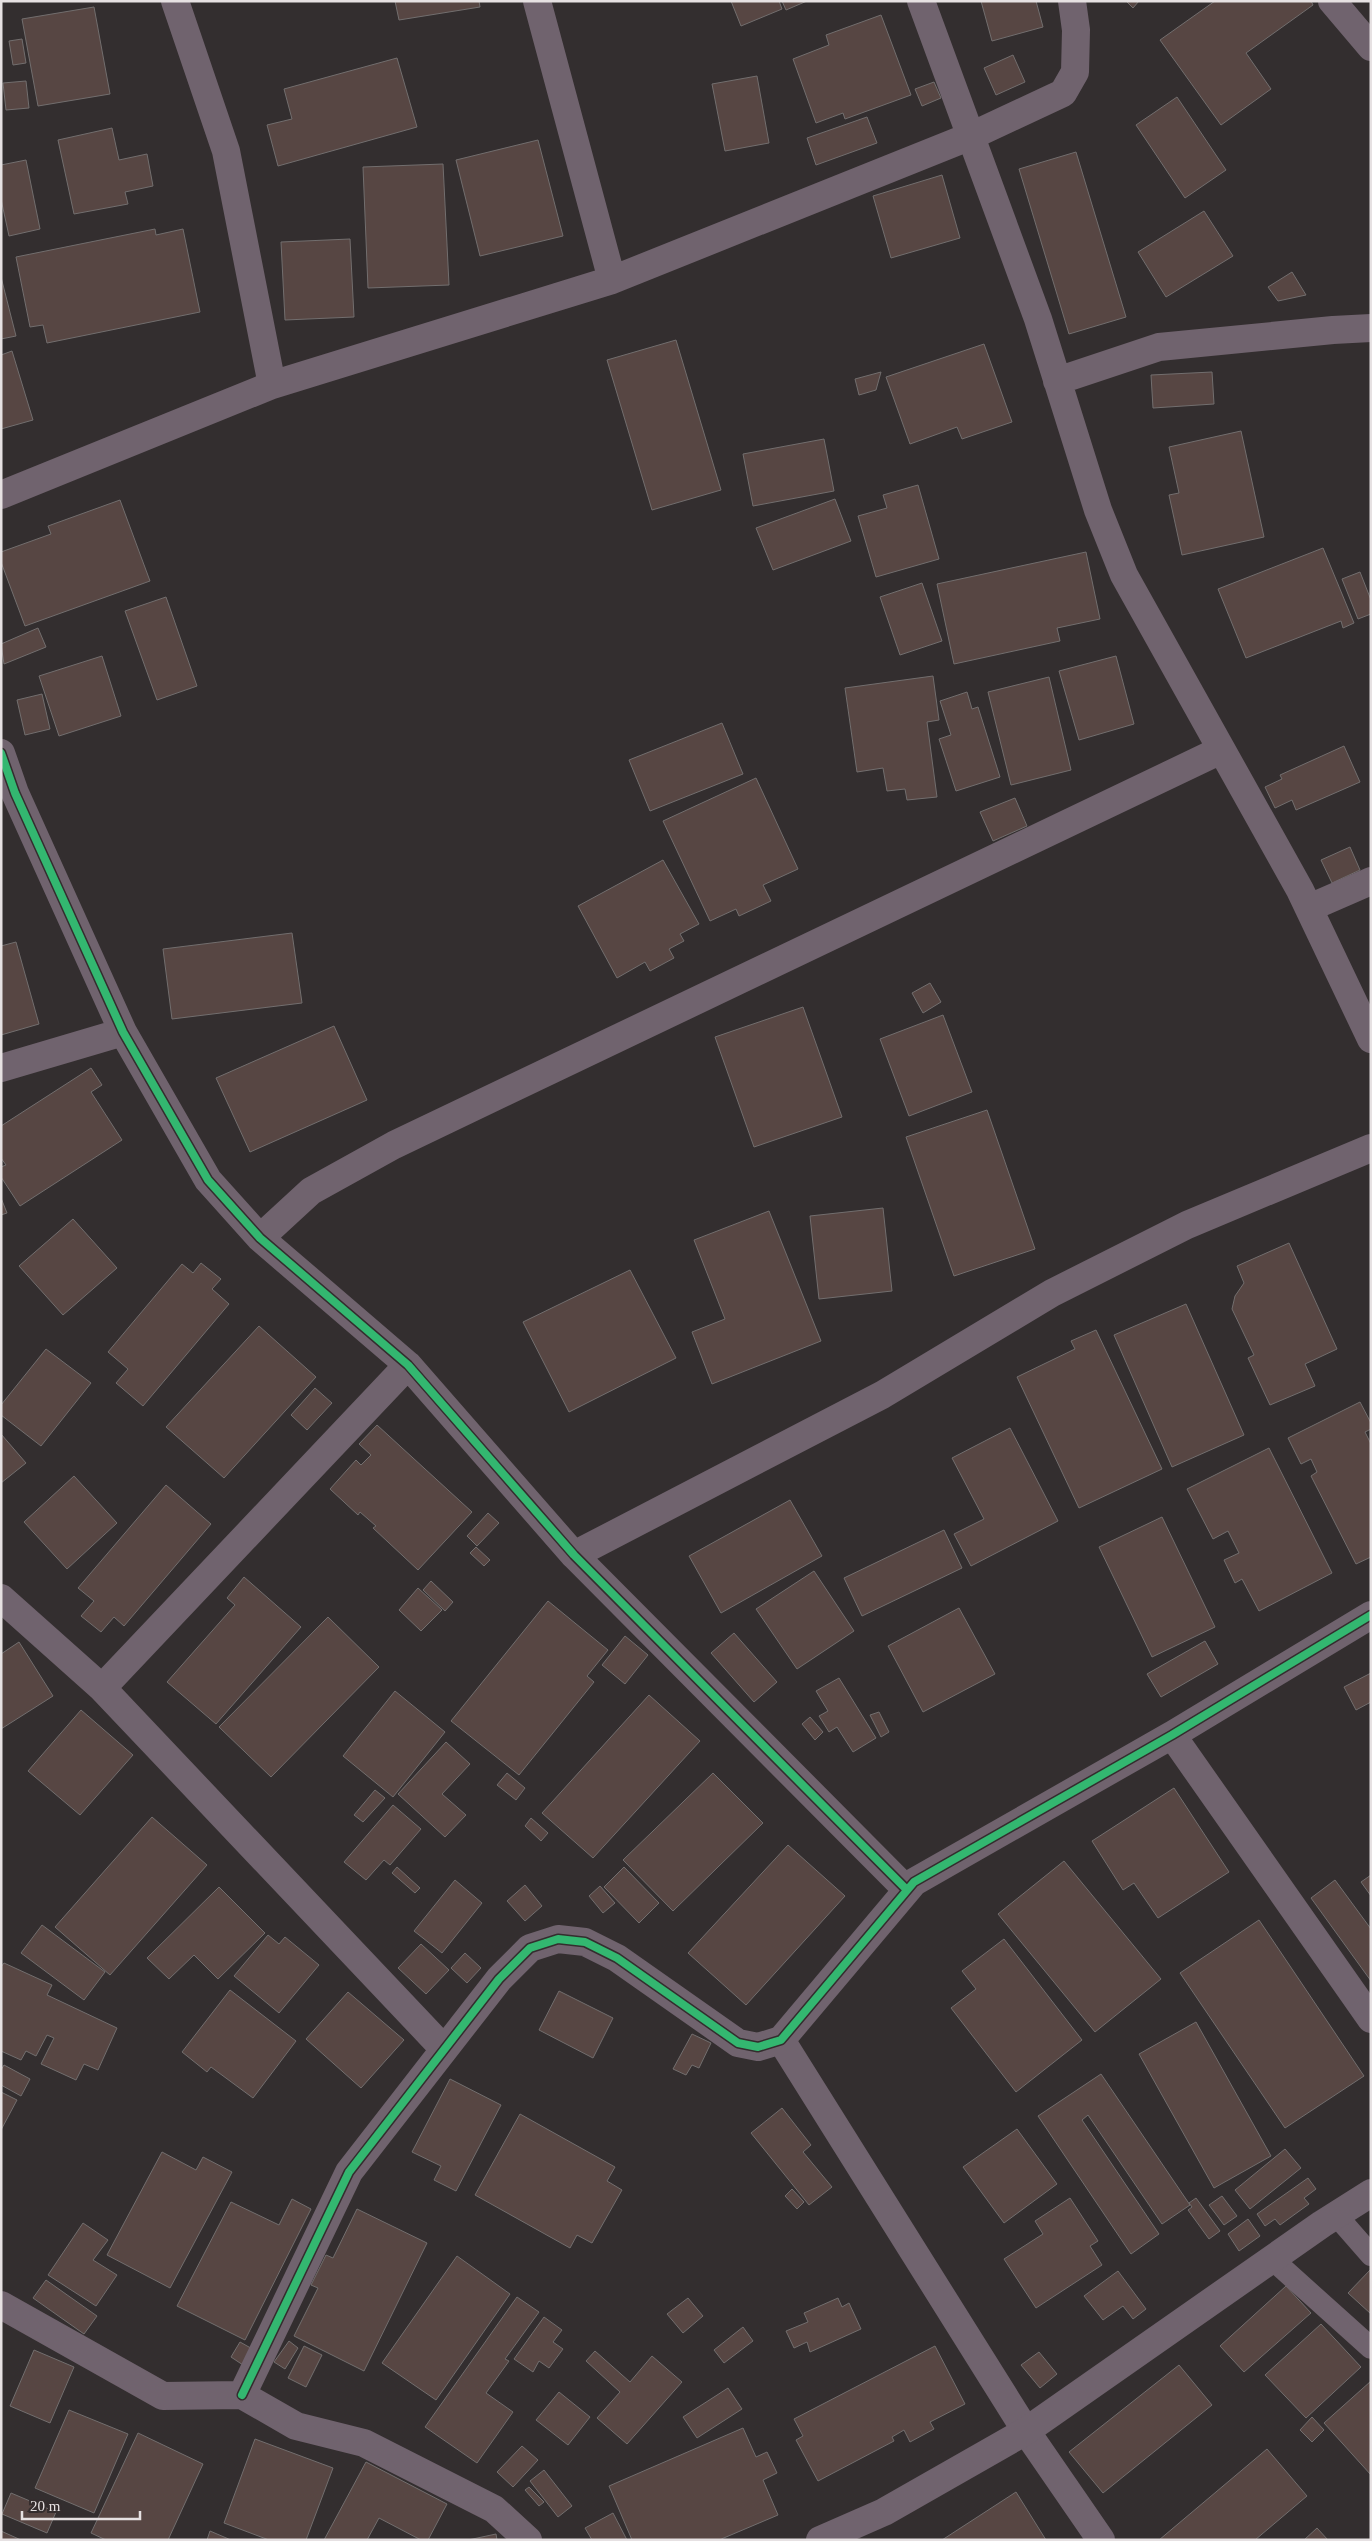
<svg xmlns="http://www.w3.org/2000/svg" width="1372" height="2541" viewBox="0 0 1372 2541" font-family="Georgia,serif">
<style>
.building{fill:#574643;stroke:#726e6e}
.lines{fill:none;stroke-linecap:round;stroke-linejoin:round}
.service{stroke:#70636e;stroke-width:22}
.minor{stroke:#70636e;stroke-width:28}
.tertiary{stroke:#70636e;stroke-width:28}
.cycleway-casing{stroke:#342d2e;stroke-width:11}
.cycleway{stroke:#33b770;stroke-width:8}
</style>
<rect width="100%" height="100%" fill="#332e2f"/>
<path class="building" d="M395 1H479L480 7 399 20Z
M731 1H779L782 9 741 26Z
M782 1H807L786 10Z
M981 1H1036L1043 27 992 41Z
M1126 1H1139L1133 8Z
M1215 1H1311L1313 5 1246 53 1271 89 1221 125 1160 40Z
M94 7 110 94 38 106 22 19Z
M881 15 911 95 845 119 843 113 816 123 793 59 829 45 826 35Z
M22 39 26 63 13 65 9 41Z
M1013 55 1025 82 996 95 984 68Z
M397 58 417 127 278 166 267 125 292 119 284 89Z
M757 76 769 143 725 151 712 84Z
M26 81 29 108 6 110 3 83Z
M934 82 941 98 922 106 915 89Z
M1177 97 1226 170 1185 198 1136 125Z
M867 117 877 143 816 165 807 138Z
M112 128 119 160 147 154 153 186 125 192 128 204 74 214 58 140Z
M538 140 563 236 480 256 456 160Z
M1076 152 1126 317 1069 334 1019 169Z
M26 160 40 229 9 236 1 199V165Z
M443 164 449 285 368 288 363 167Z
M942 175 960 238 891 258 873 196Z
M1204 211 1233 256 1166 297 1138 252Z
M155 229 156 235 183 229 200 312 47 343 43 325 30 327 16 257Z
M350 239 354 317 285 320 281 242Z
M1292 272 1306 295 1278 301 1268 287Z
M1 277 16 336 1 339Z
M676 340 721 490 652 510 607 360Z
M984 344 1012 422 962 439 957 427 910 444 886 377Z
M12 351 33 420 1 429V355Z
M881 372 876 390 859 395 855 379Z
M1212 372 1214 404 1153 408 1151 375Z
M1241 431 1264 537 1182 555 1169 495 1179 493 1169 447Z
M824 439 834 491 753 506 743 454Z
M918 485 939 559 876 577 858 516 887 508 883 495Z
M835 499 851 541 773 570 756 528Z
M120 500 150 581 25 626 1 562V552L51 534 48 526Z
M1323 548 1354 623 1343 628 1341 621 1246 658 1218 589Z
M1086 552 1100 619 1057 628 1060 641 954 664 937 584Z
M1360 572 1371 600V614L1358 619 1342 579Z
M922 583 942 641 900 655 880 597Z
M166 597 197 686 157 700 125 611Z
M38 628 46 647 4 664 1 644Z
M102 656 121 716 59 736 39 676Z
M1116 656 1134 724 1079 740 1059 671Z
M933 676 939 720 927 722 937 797 907 800 905 789 887 791 883 768 857 772 845 688Z
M1049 677 1071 770 1011 785 988 692Z
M967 692 972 709 978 707 1000 777 956 791 939 739 951 735 940 701Z
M42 694 50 729 25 735 17 700Z
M722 723 743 774 650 811 629 760Z
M1344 746 1360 782 1296 810 1292 800 1275 808 1265 787 1282 779 1280 775Z
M756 778 798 869 763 885 771 901 739 916 736 909 710 921 663 821Z
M1015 798 1027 826 993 841 980 812Z
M1350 847 1360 870 1332 883 1321 860Z
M663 860 699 924 680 934 684 941 669 949 674 958 650 971 645 962 617 978 578 906Z
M292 933 302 1003 172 1019 163 949Z
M16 942 39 1024 1 1035V946Z
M930 983 941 1002 923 1013 912 993Z
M803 1007 842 1117 754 1147 715 1037Z
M943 1015 972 1092 909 1116 880 1039Z
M334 1026 367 1100 250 1152 216 1078Z
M91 1068 102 1085 91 1092 122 1140 20 1206 1 1177V1167L6 1165 1 1158V1126Z
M987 1110 1035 1249 954 1276 906 1137Z
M1 1198 7 1213 1 1215Z
M883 1208 892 1291 819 1299 810 1216Z
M769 1211 821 1341 712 1384 692 1332 725 1319 694 1240Z
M73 1219 117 1268 63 1315 19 1266Z
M1289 1243 1337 1349 1305 1364 1315 1386 1270 1405 1248 1358 1254 1355 1232 1309 1235 1296 1244 1283 1237 1266Z
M201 1263 221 1279 212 1289 229 1304 143 1406 116 1383 128 1369 108 1352 182 1264 193 1273Z
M630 1270 676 1358 569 1412 523 1322Z
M1186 1304 1244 1435 1172 1467 1114 1335Z
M259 1326 316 1377 224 1478 166 1427Z
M1096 1330 1162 1469 1079 1508 1017 1377 1075 1349 1071 1341Z
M46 1349 91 1383 41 1446 1 1415V1405Z
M315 1388 332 1403 307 1430 291 1415Z
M1360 1402 1371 1423V1429L1365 1432 1371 1444V1557L1356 1564 1311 1476 1317 1472 1311 1459 1301 1464 1288 1438Z
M377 1425 472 1512 418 1570 373 1528 376 1526 360 1512 358 1515 330 1489 356 1460 361 1465 371 1455 359 1444Z
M1010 1428 1058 1521 971 1566 954 1534 984 1519 952 1458Z
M1 1434 26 1463 1 1483Z
M1269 1448 1332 1573 1259 1611 1242 1579 1235 1583 1224 1560 1239 1553 1228 1531 1213 1539 1187 1489Z
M74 1476 117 1523 67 1569 24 1522Z
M166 1485 211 1524 124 1626 114 1617 101 1632 81 1616 94 1601 78 1588Z
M790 1500 822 1556 721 1613 689 1556Z
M488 1513 499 1523 477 1546 467 1536Z
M1162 1517 1215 1627 1152 1657 1099 1547Z
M944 1530 962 1568 862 1616 844 1578Z
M476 1547 490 1560 484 1566 470 1553Z
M814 1571 854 1631 797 1669 756 1609Z
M244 1577 301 1627 216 1724 167 1682 235 1605 227 1598Z
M431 1581 453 1602 445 1611 423 1590Z
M418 1588 442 1610 421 1631 399 1610Z
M548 1601 608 1650 587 1676 594 1682 519 1775 451 1721Z
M959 1608 995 1674 923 1712 888 1646Z
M328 1617 379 1667 271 1777 219 1727Z
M734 1633 777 1682 754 1702 711 1653Z
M625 1636 648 1655 625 1684 602 1665Z
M1205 1641 1218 1664 1161 1697 1147 1674Z
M19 1642 53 1696 1 1729V1654Z
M1371 1673V1702L1356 1710 1344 1687Z
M839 1678 876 1738 853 1752 837 1727 829 1732 819 1716 828 1711 816 1691Z
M395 1691 445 1732 393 1797 343 1756Z
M649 1695 700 1741 593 1858 542 1813Z
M81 1710 133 1755 80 1815 28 1771Z
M879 1712 889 1732 881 1737 870 1715Z
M810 1717 823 1732 815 1740 802 1724Z
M446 1742 470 1764 442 1794 466 1815 445 1837 398 1794Z
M507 1773 525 1788 516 1800 497 1785Z
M713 1773 763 1823 673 1911 623 1860Z
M1174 1788 1229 1872 1158 1918 1134 1883 1123 1890 1092 1841Z
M375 1790 385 1798 363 1822 354 1815Z
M393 1805 421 1829 390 1865 384 1860 366 1880 344 1862Z
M152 1817 207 1865 110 1975 55 1927Z
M531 1818 548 1833 541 1841 525 1826Z
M788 1845 845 1896 746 2005 688 1953Z
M1064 1861 1161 1979 1095 2032 998 1914Z
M397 1867 420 1888 415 1893 392 1873Z
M624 1867 659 1903 639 1923 604 1887Z
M1371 1875V1896L1361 1882Z
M455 1880 482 1903 442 1953 414 1931Z
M1335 1880 1371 1929V1981L1311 1898Z
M525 1885 542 1906 525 1921 507 1901Z
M600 1886 615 1903 603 1913 589 1896Z
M219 1887 265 1933 218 1979 194 1955 169 1979 147 1958Z
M1259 1920 1364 2076 1285 2128 1180 1973Z
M42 1925 105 1972 84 2000 21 1953Z
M268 1935 279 1944 285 1937 319 1965 279 2013 234 1976Z
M1004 1939 1082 2040 1016 2092 951 2008 976 1989 962 1971Z
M421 1944 449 1970 426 1994 398 1968Z
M465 1953 481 1968 467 1983 451 1968Z
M4 1963 52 1985 47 1995 117 2028 98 2070 84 2064 76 2080 41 2064 54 2038 47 2035 36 2056 26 2051 21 2060 1 2051V1967Z
M230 1990 296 2041 253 2098 211 2067 207 2072 182 2052Z
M559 1991 613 2018 593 2058 539 2030Z
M348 1992 404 2040 361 2088 306 2039Z
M1196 2022 1271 2156 1214 2188 1139 2054Z
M692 2034 711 2043 699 2068 692 2065 686 2075 673 2069Z
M4 2065 30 2079 21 2096 1 2085V2070Z
M1101 2074 1190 2205 1162 2224 1088 2115 1082 2120 1159 2234 1131 2254 1038 2116Z
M450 2079 501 2105 456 2191 434 2180 441 2166 412 2152Z
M1 2092 17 2100 1 2130Z
M782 2108 811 2145 803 2152 832 2187 809 2205 751 2133Z
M520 2114 615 2167 607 2181 622 2190 592 2243 577 2235 570 2248 475 2195Z
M1017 2129 1057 2184 1004 2223 963 2167Z
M1285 2149 1301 2168 1250 2209 1235 2190Z
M162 2152 196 2170 203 2157 232 2172 170 2288 107 2255Z
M1308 2178 1316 2189 1304 2198 1309 2204 1280 2225 1275 2219 1265 2226 1257 2214Z
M792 2189 804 2202 797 2209 785 2196Z
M1222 2196 1237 2216 1224 2225 1209 2205Z
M1070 2198 1098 2241 1090 2246 1102 2265 1036 2308 1004 2259 1043 2234 1035 2221Z
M1196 2198 1220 2231 1209 2239 1188 2210 1192 2207 1189 2203Z
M292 2199 311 2209 245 2340 177 2306 231 2202 279 2225Z
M357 2209 427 2243 364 2371 294 2336 318 2288 311 2285 326 2255 333 2258Z
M1248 2219 1260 2236 1239 2251 1228 2234Z
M83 2223 108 2240 93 2260 117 2275 96 2306 48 2275Z
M457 2256 510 2294 436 2400 382 2363Z
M1371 2269V2314L1348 2293Z
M1118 2271 1146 2309 1133 2319 1123 2306 1103 2320 1084 2296Z
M46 2280 97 2316 84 2334 33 2298Z
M1286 2286 1311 2313 1244 2372 1220 2346Z
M517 2297 539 2312 505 2359 509 2361 486 2393 513 2412 477 2463 425 2427Z
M688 2298 703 2316 683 2333 667 2314Z
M838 2298 842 2307 849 2303 861 2329 810 2352 807 2342 794 2348 786 2331 808 2322 804 2313Z
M544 2317 562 2330 553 2342 563 2349 549 2368 539 2361 533 2372 514 2359Z
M1321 2324 1361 2367 1306 2418 1265 2375Z
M743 2327 753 2341 724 2363 714 2350Z
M289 2341 298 2348 285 2369 274 2362Z
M240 2342 256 2351 246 2367 231 2357Z
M304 2346 322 2355 306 2387 288 2378Z
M935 2346 965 2404 930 2422 934 2429 910 2442 904 2430 892 2437 894 2441 818 2481 796 2440 803 2436 794 2419Z
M34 2350 74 2367 50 2423 10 2406Z
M595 2351 630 2382 652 2356 682 2382 627 2444 597 2418 620 2392 586 2361Z
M1039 2352 1057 2374 1040 2388 1021 2365Z
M1179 2365 1212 2405 1103 2493 1069 2452Z
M1371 2381V2475L1324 2423Z
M728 2388 742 2409 697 2438 683 2417Z
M559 2392 590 2417 568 2445 536 2420Z
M69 2410 128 2434 94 2513 35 2488Z
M1312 2417 1324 2430 1312 2442 1300 2430Z
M743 2428 756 2457 767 2452 777 2473 763 2480 778 2515 719 2540H632L609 2486Z
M138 2433 203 2464 168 2540H106L91 2533Z
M255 2439 333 2468 306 2540H269L224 2523Z
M522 2446 538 2460 513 2487 497 2472Z
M1267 2449 1307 2496 1255 2540H1159Z
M366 2462 447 2504 428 2540H421L379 2518 367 2540H324Z
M544 2470 572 2506 558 2517 530 2481Z
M529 2487 544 2502 539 2506 525 2490Z
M1016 2492 1046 2540H942Z
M11 2493 56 2512 47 2533 2 2514Z
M613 2513 627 2540H592L585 2528Z
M1317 2528 1328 2540H1304Z
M1 2531 21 2540H1Z
M210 2531 231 2540H207Z
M496 2534 497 2540H468Z"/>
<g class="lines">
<path class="service" d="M1336 2215 1371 2255
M1272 2259 1371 2348"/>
<path class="minor" d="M175 1 226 151 272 385
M537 1 612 280
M921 1 1038 319 1098 510 1124 575 1300 890 1371 1039
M1332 1 1371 47
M1057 381 1159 347 1333 330 1371 328
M1 495 272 385 612 280 971 136 1063 93 1075 72 1076 30 1072 1
M1 753 15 793 123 1032 208 1180 260 1238 408 1365 574 1555 907 1890
M1309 908 1371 881
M1 1068 123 1032
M260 1238 311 1191 394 1145 1221 750
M574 1555 882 1395 1052 1293 1187 1225 1371 1148
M1 1598 102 1688 444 2049
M102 1688 408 1365
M1172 1735 1371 2019
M781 2040 1026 2431 1101 2540
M1 2305 163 2396 242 2395 296 2426 364 2443 494 2509 528 2540
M242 2395 349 2172 499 1979 530 1948 558 1939 585 1942 617 1958 738 2043 758 2047 781 2040 914 1882 1172 1735 1371 1615"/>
<path class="tertiary" d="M820 2540 884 2512 1026 2431 1322 2224 1371 2193"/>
<defs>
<path id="cycleway" d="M1 753 15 793 123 1032 208 1180 260 1238 408 1365 574 1555 907 1890
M242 2395 349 2172 499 1979 530 1948 558 1939 585 1942 617 1958 738 2043 758 2047 781 2040 914 1882 1172 1735 1371 1615"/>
</defs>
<use href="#cycleway" class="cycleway-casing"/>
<use href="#cycleway" class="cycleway"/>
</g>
<rect width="1372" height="2541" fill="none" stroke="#e6e1e2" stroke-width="5"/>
<path d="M22 2511v8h118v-8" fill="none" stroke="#e6e1e2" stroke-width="2.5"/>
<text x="30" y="2511" font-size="15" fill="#e6e1e2" stroke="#342d2e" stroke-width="4" paint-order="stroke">20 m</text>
</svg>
